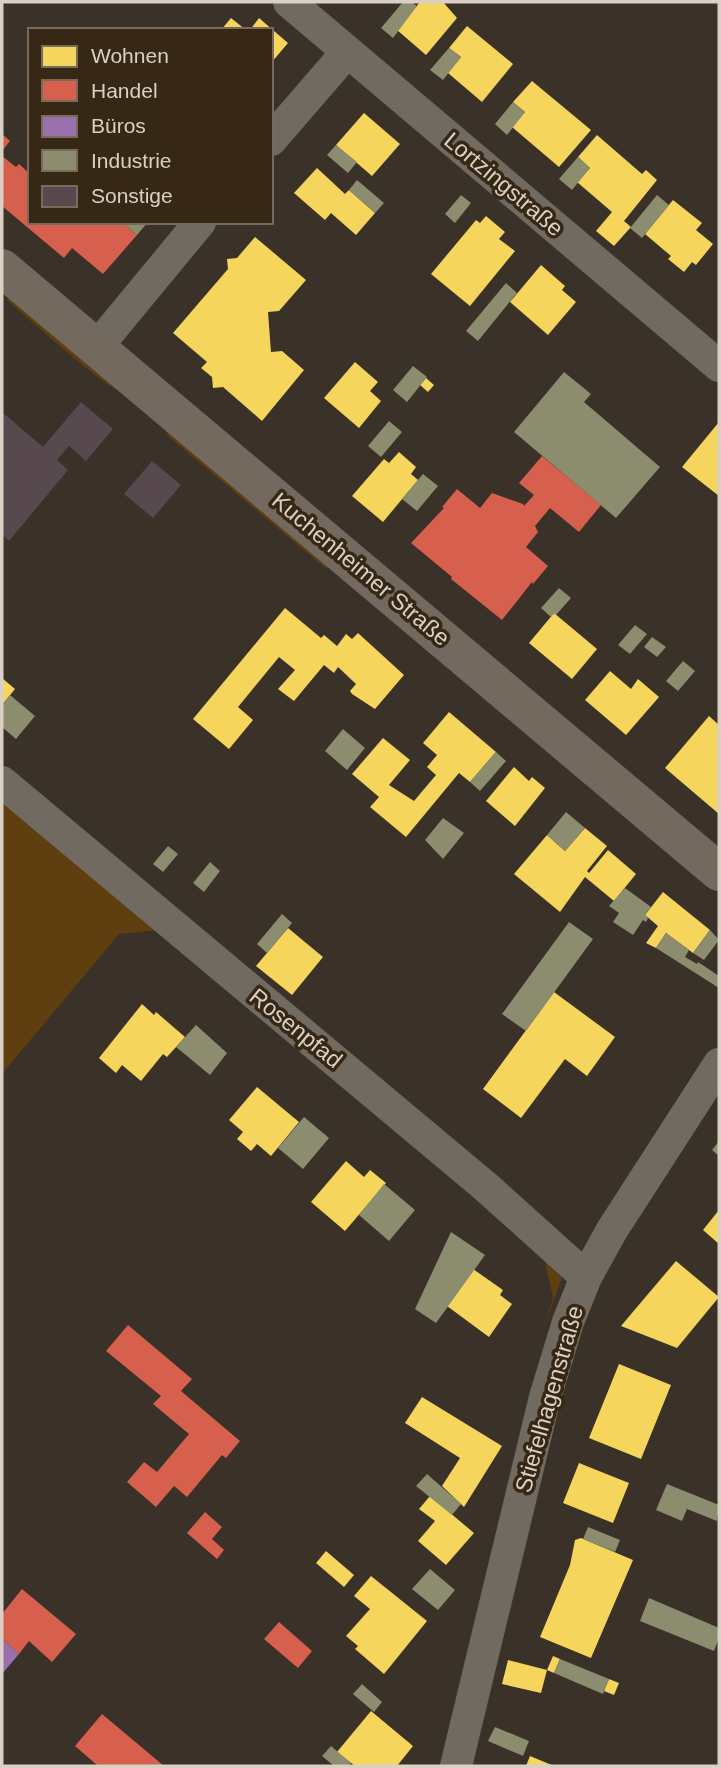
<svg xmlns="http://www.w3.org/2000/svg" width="721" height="1768" viewBox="0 0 721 1768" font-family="Arial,sans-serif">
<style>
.green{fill:#5f3e10}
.homes{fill:#f6d55c}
.shops{fill:#d6604d}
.offices{fill:#9970ab}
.industry{fill:#8c8c6e}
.building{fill:#57494e}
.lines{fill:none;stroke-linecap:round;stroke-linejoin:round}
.minor{stroke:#716a60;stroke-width:32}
.major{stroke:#73695e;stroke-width:38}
.labels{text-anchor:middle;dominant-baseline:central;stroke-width:7;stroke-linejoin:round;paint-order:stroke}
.street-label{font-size:23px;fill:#dad0c5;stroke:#372816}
</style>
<rect width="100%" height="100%" fill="#3a3128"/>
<path class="green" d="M12 295 124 393C108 391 25 315 7 300Z
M166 429 332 566 326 568 317 561 168 436Z
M2 792 159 930 119 934 2 1074Z
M545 1262 551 1265 562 1278 541 1334 553 1298Z"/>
<path class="homes" d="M420 2H443L457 18 426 55 397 30Z
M231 18 246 30H221Z
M259 18 288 43 271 63V30H250Z
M467 26 513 64 482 102 448 73 461 57 449 48Z
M532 81 591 130 559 167 512 127 525 112 513 102Z
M364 113 400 144 372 176 336 145Z
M597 135 642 174 646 170 657 180 624 221 631 227 614 246 596 231 612 212 577 182 590 168 578 157Z
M317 168 345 194 349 190 375 213 356 235 331 213 325 220 294 193Z
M673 200 702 223 696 230 713 244 696 265 692 262 684 272 668 259 671 256 645 234Z
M486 216 505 232 499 239 515 251 470 306 431 274 476 220 480 223Z
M255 237 306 280 279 311 268 312 271 352 282 351 304 370 262 421 223 387 213 388 212 377 201 368 207 362 173 333 228 269 227 259 237 258Z
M541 265 565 286 562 290 576 302 548 335 510 302Z
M355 362 378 382 370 391 381 401 359 428 324 398Z
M426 378 434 385 428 392 420 385Z
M719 422V496L682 467Z
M399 452 416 467 411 474 418 480 383 522 352 496 384 459 389 463Z
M285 608 321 638 324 635 337 646 346 634 352 639 358 633 404 675 375 709 352 694 350 691 356 684 338 667 334 673 324 665 294 701 278 689 295 670 279 657 238 707 253 720 229 749 193 719Z
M554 613 597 649 572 679 529 643Z
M610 671 631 689 638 679 659 697 626 735 585 700Z
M2 678 15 689 2 705Z
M449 712 496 752 470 782 459 773 406 837 370 807 379 797 352 774 383 738 410 760 389 785 414 801 436 775 427 767 437 755 423 743Z
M709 716 719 725V814L665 768Z
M514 767 529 781 532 777 545 788 515 826 486 801Z
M585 828 607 846 587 871 589 873 608 850 636 874 614 901 585 877 560 912 514 874 547 835 565 851Z
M663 892 710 930 693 953 666 933 656 948 646 943 658 926 645 915Z
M288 928 323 957 292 995 256 966Z
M554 992 615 1037 587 1076 565 1059 521 1118 483 1089Z
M142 1004 154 1015 156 1012 185 1037 167 1057 163 1054 141 1081 122 1065 116 1073 99 1058Z
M257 1087 299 1122 271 1156 257 1144 251 1151 237 1139 243 1132 229 1120Z
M346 1161 364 1177 370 1170 386 1183 345 1231 311 1202Z
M719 1210V1244L703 1230Z
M676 1261 719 1297 677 1348 621 1326Z
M473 1269 503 1290 500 1295 512 1304 489 1337 447 1306Z
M619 1364 671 1385 641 1459 589 1438Z
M422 1397 502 1446 464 1507 442 1486 460 1458 405 1423Z
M579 1463 629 1483 613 1523 563 1503Z
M430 1496 474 1533 446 1565 418 1541 435 1521 419 1509Z
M581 1538 633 1560 591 1658 540 1637 570 1565 575 1540Z
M326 1551 354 1575 344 1587 316 1563Z
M371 1576 427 1621 384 1674 355 1649 358 1646 346 1636 370 1609 354 1596Z
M553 1656 560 1659 554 1673 547 1670 541 1693 502 1684 508 1660 547 1670Z
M609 1679 619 1683 614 1695 604 1691Z
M371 1711 413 1746 397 1766H355L337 1752Z
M530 1756 554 1766H526Z"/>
<path class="shops" d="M2 134 10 141 2 151Z
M2 156 16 167 19 164 30 174V222H122L137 235 103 274 72 248 64 258 2 206Z
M542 456 601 505 579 532 550 508 535 526 538 532 526 547 548 566 533 584 532 582 502 620 451 579 452 577 411 543 444 508 442 507 457 489 480 508 492 493 523 504 524 506 534 495 519 483Z
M128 1325 192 1379 181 1391 240 1441 226 1458 222 1455 187 1497 174 1486 156 1507 127 1482 144 1462 157 1472 189 1434 153 1404 161 1396 106 1351Z
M205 1512 222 1527 212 1539 224 1550 217 1559 187 1533Z
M22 1589 76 1634 52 1662 29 1641 19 1654 2 1639V1614Z
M279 1622 312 1651 298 1668 264 1639Z
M102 1714 164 1766H98L75 1746Z"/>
<path class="offices" d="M2 1639 19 1654 2 1674Z"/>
<path class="industry" d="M403 2H411L417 6 393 38 381 28Z
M449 48 461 57 443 80 430 70Z
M513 102 525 112 507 135 495 124Z
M336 145 357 162 348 173 327 155Z
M578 157 590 168 572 190 559 179Z
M357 180 384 203 375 213 349 190Z
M461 195 471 203 455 223 445 214Z
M657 195 669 205 642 238 630 228Z
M122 222H148L137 235Z
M506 283 517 293 478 341 466 331Z
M413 366 427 377 407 402 393 390Z
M564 372 591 394 584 402 660 467 616 518 514 432Z
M389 421 402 432 381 457 368 446Z
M423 474 438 486 417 511 402 499Z
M559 588 571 598 556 615 554 613 551 617 541 608Z
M635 625 647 634 630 654 618 645Z
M652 637 666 647 657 657 644 647Z
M683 661 695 671 678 691 666 681Z
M10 695 35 716 16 739 2 727V705Z
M343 729 365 748 347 770 325 751Z
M496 752 506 761 480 791 470 782Z
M566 812 585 828 565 851 547 835Z
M443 818 464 833 443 859 425 840Z
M168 846 178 854 163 872 153 864Z
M210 862 220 871 204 892 193 883Z
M625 888 651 907 645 915 648 918 646 922 643 920 633 935 613 922 619 913 609 906Z
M282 914 292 923 267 953 257 944Z
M569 922 593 939 526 1031 502 1014Z
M710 930 719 940 704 960 693 953Z
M666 933 689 950 685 957 697 964 698 962 719 976V988L656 948Z
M196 1025 227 1053 210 1075 176 1047Z
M304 1117 329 1138 303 1169 278 1148Z
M719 1141V1156L712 1150Z
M384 1184 415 1210 389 1241 359 1215Z
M451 1232 485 1255 436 1323 415 1309Z
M427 1474 461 1504 452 1515 416 1486Z
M667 1484 719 1505 717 1521 687 1509 682 1521 656 1510Z
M588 1527 620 1540 615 1552 583 1539Z
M430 1569 455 1590 438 1610 412 1589Z
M649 1598 719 1628V1638L714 1651 640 1621Z
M560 1659 609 1679 603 1694 554 1673Z
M362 1684 382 1702 374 1712 353 1694Z
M495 1727 529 1741 523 1756 488 1741Z
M331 1746 351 1763 348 1766H334L322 1756Z"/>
<path class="building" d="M81 402 113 429 86 461 69 446 57 460 68 470 9 541 2 535V412L43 447Z
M152 461 181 485 153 518 124 494Z"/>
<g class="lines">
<path class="minor" d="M289 2 719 366
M271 140 347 52
M96 348 200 222
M2 782 486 1187 586 1277
M456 1766 545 1397 568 1322 586 1277 612 1230 719 1064"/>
<path class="major" d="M2 268 719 872"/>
</g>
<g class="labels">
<g class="street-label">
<text transform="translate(504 184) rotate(40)">Lortzingstraße</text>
<text transform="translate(361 569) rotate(40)">Kuchenheimer Straße</text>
<text transform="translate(296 1028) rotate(39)">Rosenpfad</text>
<text transform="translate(549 1399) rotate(-74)">Stiefelhagenstraße</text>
</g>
</g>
<rect width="721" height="1768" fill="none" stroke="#dad0c5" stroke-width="7"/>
<rect x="28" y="28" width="245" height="196" fill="#372816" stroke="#786b5c" stroke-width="2"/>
<rect x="42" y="46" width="35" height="21" fill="#f6d55c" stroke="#786b5c" stroke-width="2"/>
<text x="91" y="63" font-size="21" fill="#dad0c5">Wohnen</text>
<rect x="42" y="80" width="35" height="21" fill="#d6604d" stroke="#786b5c" stroke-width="2"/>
<text x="91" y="98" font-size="21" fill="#dad0c5">Handel</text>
<rect x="42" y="116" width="35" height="21" fill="#9970ab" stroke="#786b5c" stroke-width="2"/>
<text x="91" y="133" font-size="21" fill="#dad0c5">Büros</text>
<rect x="42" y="150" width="35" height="21" fill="#8c8c6e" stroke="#786b5c" stroke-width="2"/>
<text x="91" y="168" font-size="21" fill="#dad0c5">Industrie</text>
<rect x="42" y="186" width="35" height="21" fill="#57494e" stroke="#786b5c" stroke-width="2"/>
<text x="91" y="203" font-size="21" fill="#dad0c5">Sonstige</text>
</svg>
